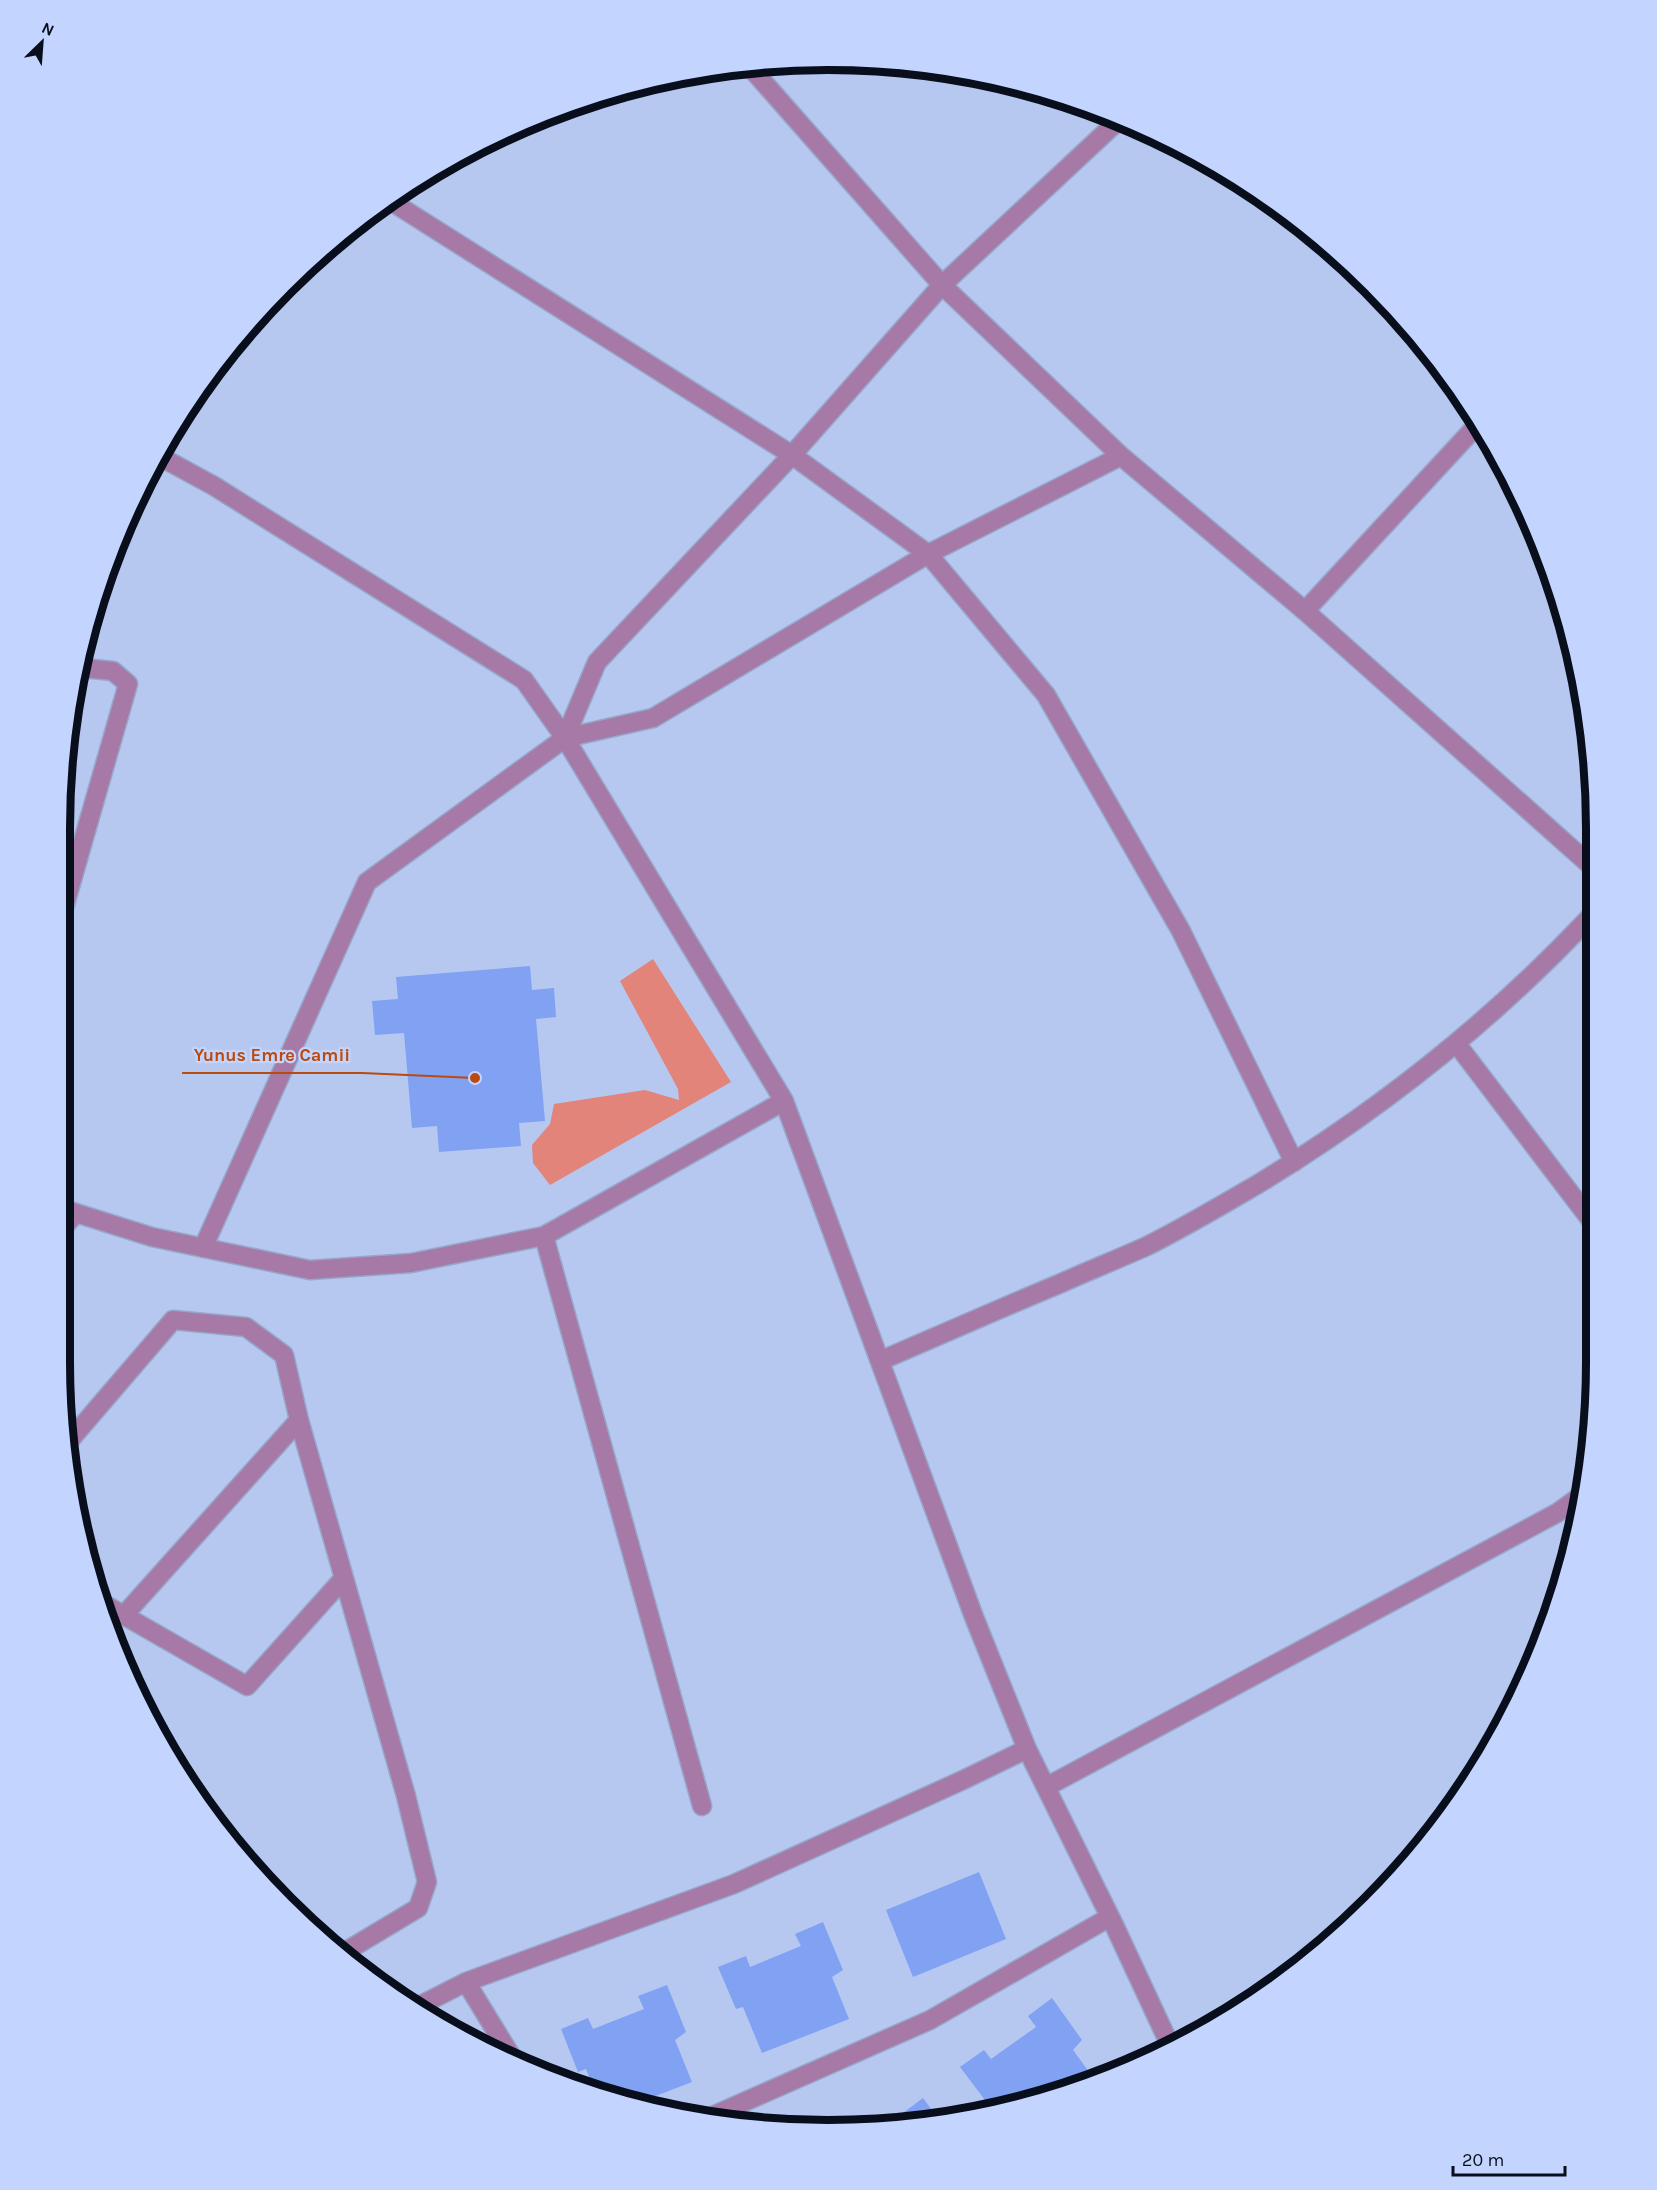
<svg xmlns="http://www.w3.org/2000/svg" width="1657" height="2190" viewBox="0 0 1657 2190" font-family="Karla,sans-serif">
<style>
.green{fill:#e2847a}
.building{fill:#81a1f3}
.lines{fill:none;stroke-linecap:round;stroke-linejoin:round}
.minor-casing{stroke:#97a7ca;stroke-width:21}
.minor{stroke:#a679a6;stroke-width:18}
.rim{fill:none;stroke:#080e1b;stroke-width:8}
.leader{fill:none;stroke:#bb4a0f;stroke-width:2}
.callout-dot{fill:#bb4a0f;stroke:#c3d5fe;stroke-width:2}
.callout-label{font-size:18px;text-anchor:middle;font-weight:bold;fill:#bb4a0f;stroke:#c3d5fe;stroke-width:4.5;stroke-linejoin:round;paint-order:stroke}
</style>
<rect width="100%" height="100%" fill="#b6c8f0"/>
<path class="green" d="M653 959 731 1082 550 1185 533 1163 532 1145 550 1124 554 1104 645 1090 679 1100 678 1089 620 981Z"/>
<path class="building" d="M530 966 532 990 554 988 556 1017 536 1019 545 1121 519 1123 521 1146 439 1152 437 1126 412 1128 404 1033 375 1035 372 1001 398 999 396 977Z
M979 1872 1006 1939 913 1977 886 1910Z
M823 1922 843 1970 832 1977 849 2019 762 2053 743 2007 736 2009 718 1967 746 1956 750 1967 801 1946 795 1934Z
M667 1985 686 2032 675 2040 692 2082 640 2102 593 2086 586 2069 578 2072 561 2029 588 2018 593 2029 644 2009 638 1996Z
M1052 1998 1082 2040 1073 2050 1095 2080 1076 2089 999 2105 995 2099 988 2104 960 2067 984 2050 991 2059 1036 2027 1028 2016Z
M464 2028 473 2042 456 2032Z
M923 2098 937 2117 904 2123 899 2116Z"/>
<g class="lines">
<defs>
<path id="minor" d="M751 68 942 285 1121 456 1305 611 1590 865
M389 200 792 455 928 554 1046 695 1181 931 1294 1162
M159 456 214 486 524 680 565 738 784 1101 974 1617 1027 1749 1115 1927 1169 2043
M1305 611 1479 423
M565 738 597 662 792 455 942 285 1121 118
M61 918 128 684 113 671 83 668 79 673
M1456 1043 1590 1219
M60 1208 152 1237 310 1270 411 1263 544 1236 784 1101
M60 1231 76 1213
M544 1236 702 1806
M203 1248 367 882 565 738 653 718 928 554 1121 456
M880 1361C940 1335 999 1309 1059 1284 1088 1271 1118 1259 1147 1246 1185 1227 1222 1205 1258 1184 1380 1110 1492 1021 1590 917
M70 1440 173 1320 246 1327 284 1355 299 1420 406 1796 427 1882 418 1908 343 1953
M104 1604 247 1686 343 1579
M125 1614 299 1420
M1046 1787 1557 1513 1582 1495
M466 1982 513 2059
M415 2008 466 1982 734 1884 963 1780 1027 1749
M710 2117 930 2020 1110 1917"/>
</defs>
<use href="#minor" class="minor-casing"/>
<use href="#minor" class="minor"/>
</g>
<path d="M0 0H1657V2190H0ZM828 70H828A758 758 0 0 1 1586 828V1362A758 758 0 0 1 828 2120H828A758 758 0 0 1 70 1362V828A758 758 0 0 1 828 70Z" fill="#c3d5fe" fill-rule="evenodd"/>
<path class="rim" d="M828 70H828A758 758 0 0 1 1586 828V1362A758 758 0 0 1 828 2120H828A758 758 0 0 1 70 1362V828A758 758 0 0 1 828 70Z"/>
<path class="leader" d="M475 1078L362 1073H182"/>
<circle class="callout-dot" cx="475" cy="1078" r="6"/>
<g class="callout-label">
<text x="272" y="1061">Yunus Emre Camii</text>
</g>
<g transform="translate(42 42) rotate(25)" stroke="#c3d5fe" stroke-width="4.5" paint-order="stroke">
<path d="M0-4.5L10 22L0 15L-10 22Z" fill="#080e1b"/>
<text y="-9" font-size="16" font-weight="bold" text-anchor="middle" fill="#080e1b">N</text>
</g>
<path d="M1453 2166v9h112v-9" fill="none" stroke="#080e1b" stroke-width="3"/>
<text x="1462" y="2166" font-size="18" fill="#080e1b" stroke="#c3d5fe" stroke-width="4.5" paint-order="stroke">20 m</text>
</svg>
